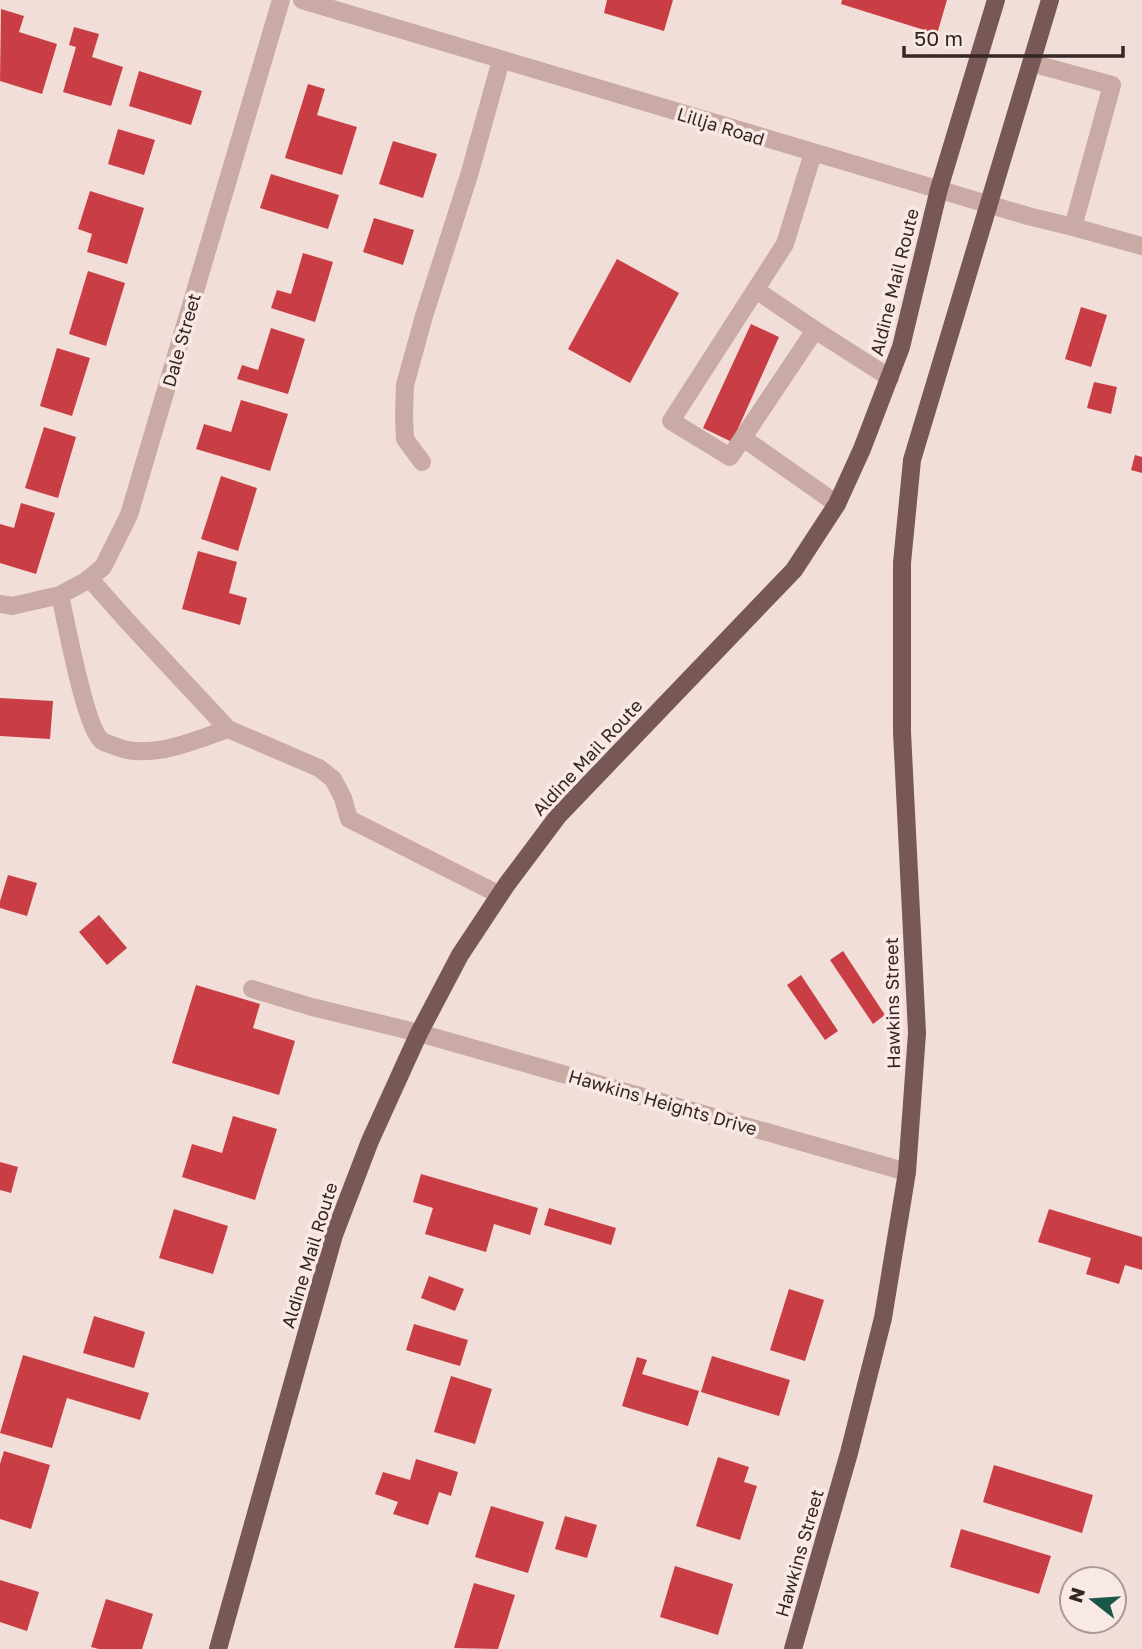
<svg xmlns="http://www.w3.org/2000/svg" width="1142" height="1649" viewBox="0 0 1142 1649" font-family="'Golos Text',sans-serif">
<style>
.building{fill:#c93e44}
.lines{fill:none;stroke-linecap:round;stroke-linejoin:round}
.minor{stroke:#caaaa4;stroke-width:18}
.major{stroke:#775856;stroke-width:18}
.labels{text-anchor:middle;dominant-baseline:central;stroke-width:7;stroke-linejoin:round;paint-order:stroke}
.street-label{font-size:18px;fill:#352626;stroke:#f9e9e4}
</style>
<rect width="100%" height="100%" fill="#f2ded8"/>
<path class="building" d="M607 0H673L664 31 604 13Z
M842 0H947L937 34 841 4Z
M1 9 24 16 19 32 57 44 42 94 0 81Z
M74 27 99 34 92 57 123 67 111 106 63 92 76 47 69 45Z
M139 71 202 91 191 125 129 106Z
M308 84 325 89 317 115 357 127 342 175 285 158Z
M118 129 155 140 144 175 108 164Z
M393 141 437 154 423 198 379 184Z
M271 174 339 195 328 229 260 208Z
M90 191 144 208 127 264 87 252 92 234 78 229Z
M374 218 414 230 403 265 363 252Z
M303 253 333 262 315 322 271 308 277 290 291 294Z
M617 259 679 293 630 383 568 349Z
M88 271 125 283 106 346 69 334Z
M1081 307 1107 315 1091 367 1065 359Z
M751 324 779 337 732 442 703 428Z
M271 328 305 339 288 394 237 379 242 365 258 370Z
M57 348 90 358 72 416 40 406Z
M1094 382 1117 387 1111 414 1087 408Z
M241 400 288 414 270 471 196 449 204 424 231 432Z
M44 427 76 437 58 498 25 488Z
M1135 455 1142 457V473L1131 470Z
M221 476 257 488 238 551 201 539Z
M21 503 55 513 36 574 0 563V524L14 528Z
M198 551 237 562 229 593 247 598 240 625 182 609Z
M0 698 53 701 50 739 0 736Z
M8 875 37 883 27 916 0 908V901Z
M99 915 127 948 107 965 79 932Z
M843 951 885 1015 873 1024 830 960Z
M801 975 838 1031 825 1040 787 985Z
M196 985 260 1004 253 1028 295 1041 279 1095 172 1063Z
M233 1116 277 1129 255 1200 182 1177 192 1144 222 1153Z
M0 1162 18 1167 11 1193 0 1190Z
M421 1174 538 1208 530 1235 494 1224 486 1252 425 1234 433 1208 413 1202Z
M549 1208 616 1228 611 1245 544 1225Z
M174 1209 228 1226 213 1274 159 1258Z
M1049 1209 1142 1237V1270L1125 1265 1119 1284 1086 1274 1091 1258 1038 1242Z
M429 1276 464 1289 455 1311 421 1298Z
M789 1289 824 1300 805 1361 770 1350Z
M94 1316 145 1332 134 1368 83 1353Z
M414 1324 468 1340 460 1366 406 1350Z
M23 1355 149 1393 140 1420 67 1398 52 1448 0 1433Z
M712 1356 790 1380 779 1416 701 1392Z
M637 1357 647 1360 642 1374 699 1391 688 1426 622 1406Z
M451 1376 492 1389 475 1444 434 1432Z
M4 1451 50 1465 31 1529 0 1519V1464Z
M718 1457 749 1467 744 1482 757 1486 740 1540 696 1526Z
M416 1459 458 1472 451 1496 439 1492 428 1525 393 1514 398 1502 375 1494 383 1472 410 1480Z
M994 1465 1093 1495 1082 1533 983 1502Z
M491 1506 544 1522 528 1573 475 1557Z
M565 1516 597 1525 587 1558 555 1549Z
M961 1529 1051 1556 1039 1594 950 1567Z
M675 1566 733 1584 718 1635 660 1617Z
M0 1580 39 1592 27 1631 0 1622Z
M474 1583 515 1595 498 1649 454 1648Z
M106 1599 153 1614 142 1649H99L91 1647Z"/>
<g class="lines">
<path class="minor" d="M302 0 1028 216 1073 227 1142 246
M1031 63 1112 85 1073 227
M756 290 815 330 730 457 671 421 785 244 813 153
M815 330 890 378
M743 438 837 504
M422 462 405 439 404 416 405 385 424 316 470 172 501 60
M89 578 129 623 228 729
M60 595C66 621 85 728 102 741 105 743 109 744 112 745 149 762 192 741 228 729L319 768 333 779 343 798 349 819 500 895
M0 604 12 606 60 595 86 581 103 567 129 515 281 0
M252 989 312 1007 419 1033 907 1172"/>
<path class="major" d="M218 1649 334 1235 370 1141 419 1033 460 955 507 884 558 816 794 570 837 504 862 449 901 347 939 189 996 0
M793 1649 849 1453 883 1318 907 1172 917 1033 902 732V563L912 460 1050 0"/>
</g>
<g class="labels">
<g class="street-label">
<text transform="translate(721 126) rotate(17)">Lillja Road</text>
<text transform="translate(894 282) rotate(-76)">Aldine Mail Route</text>
<text transform="translate(181 340) rotate(-74)">Dale Street</text>
<text transform="translate(587 757) rotate(-47)">Aldine Mail Route</text>
<text transform="translate(892 1003) rotate(-91)">Hawkins Street</text>
<text transform="translate(663 1102) rotate(16)">Hawkins Heights Drive</text>
<text transform="translate(309 1255) rotate(-73)">Aldine Mail Route</text>
<text transform="translate(799 1553) rotate(-74)">Hawkins Street</text>
</g>
</g>
<g transform="translate(1093 1600) rotate(287)"><circle r="33" fill="#f9e9e4" stroke="#ab9b98" stroke-width="2"/>
<path d="M0-5L12 26L0 18L-12 26Z" fill="#1a574a"/>
<text y="-10" font-size="19" font-weight="bold" text-anchor="middle" fill="#352626">N</text>
</g>
<path d="M904 46v10h219v-10" fill="none" stroke="#352626" stroke-width="3.5"/>
<text x="914" y="46" font-size="21" fill="#352626" stroke="#f9e9e4" stroke-width="5" paint-order="stroke">50 m</text>
</svg>
